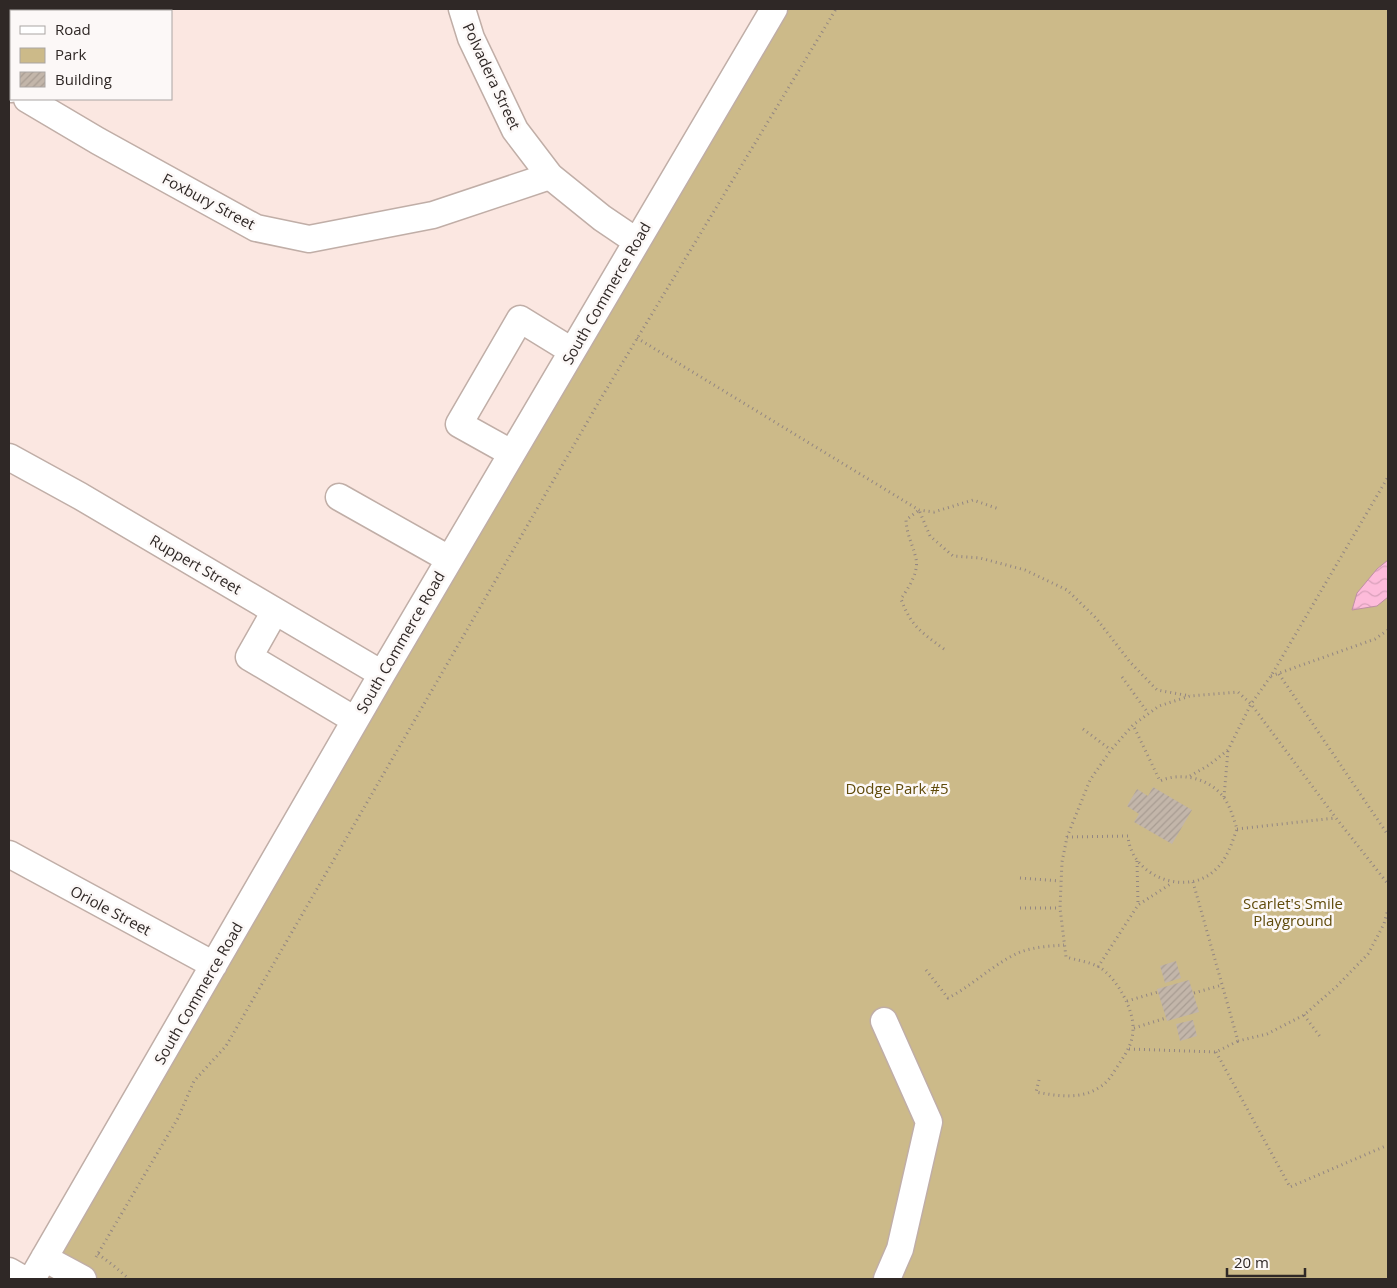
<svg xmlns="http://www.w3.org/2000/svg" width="1397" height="1288" viewBox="0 0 1397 1288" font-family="'Open Sans',sans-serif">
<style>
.park{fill:#ccba89}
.water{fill:url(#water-waves);stroke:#bf8fa4}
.building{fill:url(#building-hatch)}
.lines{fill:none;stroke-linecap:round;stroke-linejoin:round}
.minor-casing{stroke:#c0aea7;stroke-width:29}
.path{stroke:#938682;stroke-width:3;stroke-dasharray:1 4;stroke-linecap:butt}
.minor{stroke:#fff;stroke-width:26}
.labels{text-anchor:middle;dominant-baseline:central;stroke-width:5;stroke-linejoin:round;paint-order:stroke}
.street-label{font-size:15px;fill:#2f2826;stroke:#fcf8f7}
.park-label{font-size:15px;fill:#604b0b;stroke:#fcf8f7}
</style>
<defs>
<pattern id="water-waves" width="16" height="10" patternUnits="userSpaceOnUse" patternTransform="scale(1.25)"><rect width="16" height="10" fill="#fdbbda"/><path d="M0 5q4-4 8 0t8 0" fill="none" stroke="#d9a1bb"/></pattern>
<pattern id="building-hatch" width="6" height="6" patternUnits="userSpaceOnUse" patternTransform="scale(1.25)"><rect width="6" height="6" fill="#c3b6aa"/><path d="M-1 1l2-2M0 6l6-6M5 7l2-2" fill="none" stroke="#a89c92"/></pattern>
</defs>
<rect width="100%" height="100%" fill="#fbe7e1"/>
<path class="park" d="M783 9H1388V1279H39Z"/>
<path class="water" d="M1388 560V597L1377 606 1352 610 1357 593 1377 569Z"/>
<path class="building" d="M1153 787 1192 810 1172 844 1134 822 1139 814 1127 806 1137 789 1148 796Z
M1176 961 1181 978 1165 983 1160 966Z
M1189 980 1199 1012 1167 1021 1157 989Z
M1193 1020 1197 1036 1180 1041 1176 1024Z"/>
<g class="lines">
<defs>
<path id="minor" d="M462 9 471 38 515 130 550 176 602 218 636 241
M9 88 11 89
M27 99 98 141 256 228 309 239 433 215 550 176
M511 453 459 424 520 319 572 351
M9 457 80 496 382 674
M339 497 449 559
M275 611 249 657 355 720
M9 854 214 965
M884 1021 929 1122 900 1249 887 1279
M44 1258 83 1279
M9 1271 23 1279
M32 1279 382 674 774 9"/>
</defs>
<use href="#minor" class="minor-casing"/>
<path class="path" d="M637 338 919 510 934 512 973 500 999 509
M944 649C921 632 911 626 901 599 908 588 919 573 916 559 913 544 907 537 906 520L919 510 930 536 953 556 980 558 1025 570 1067 590 1096 618 1130 662 1157 690 1190 696
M1279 674 1388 835
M1271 676 1375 639 1388 630
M1122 677 1148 713
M1083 729 1111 750
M1190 776 1209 765 1228 750 1251 704 1271 676 1388 477
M1224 797 1228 750
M1237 829 1335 818
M1067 837 1128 836C1131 876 1184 896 1213 872 1227 860 1231 845 1237 829 1234 819 1230 807 1225 799 1211 779 1182 771 1160 781L1133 725
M1137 861 1138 904
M1020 878 1060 881
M1193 882 1238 1041 1267 1034 1304 1015 1337 986 1368 954 1384 924 1388 909
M1020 908H1060
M1098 967 1138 905 1172 883
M926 970 948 998C972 986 992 965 1018 953 1032 947 1049 946 1064 945
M1194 993 1222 985
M1127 1001 1158 992
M1304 1015 1321 1038
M1134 1028 1166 1018
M1129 1049 1216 1052 1238 1041
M1216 1052 1290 1187 1388 1145
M1039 1080 1036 1092C1057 1096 1081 1100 1100 1087 1108 1082 1112 1075 1117 1067 1125 1055 1133 1044 1133 1029 1134 1009 1116 977 1099 967 1090 962 1076 960 1066 957L1060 908 1062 862 1067 837 1090 780 1111 750 1133 725 1159 706 1190 696 1238 692 1251 704 1336 818 1388 884
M98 1254 114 1266 129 1279
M96 1257 178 1118 194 1081 226 1046 600 400 836 9"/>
<use href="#minor" class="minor"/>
</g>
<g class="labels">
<g class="street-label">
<text transform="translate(492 76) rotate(65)">Polvadera Street</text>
<text transform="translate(209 201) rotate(28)">Foxbury Street</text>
<text transform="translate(606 293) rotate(-60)">South Commerce Road</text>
<text transform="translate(196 564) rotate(30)">Ruppert Street</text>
<text transform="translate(400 642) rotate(-60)">South Commerce Road</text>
<text transform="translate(111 910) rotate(28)">Oriole Street</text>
<text transform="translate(198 993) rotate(-60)">South Commerce Road</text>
</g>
<g class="park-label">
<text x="897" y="788">Dodge Park #5</text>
<text x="1293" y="903">Scarlet's Smile<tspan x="1293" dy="17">Playground</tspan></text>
</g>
</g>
<rect width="1397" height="1288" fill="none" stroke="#2f2826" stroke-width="20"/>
<rect x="10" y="10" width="162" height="90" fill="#fcf8f7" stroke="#aaa5a3"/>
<rect x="20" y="26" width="25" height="8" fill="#ffffff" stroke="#aaa5a3"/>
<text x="55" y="35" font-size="15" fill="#2f2826">Road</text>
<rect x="20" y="48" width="25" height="15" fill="#ccba89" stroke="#aaa5a3"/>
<text x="55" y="60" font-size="15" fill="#2f2826">Park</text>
<rect x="20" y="72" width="25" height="15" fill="url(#building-hatch)" stroke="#aaa5a3"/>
<text x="55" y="85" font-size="15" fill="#2f2826">Building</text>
<path d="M1227 1268v8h78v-8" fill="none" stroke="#2f2826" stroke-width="2.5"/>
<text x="1234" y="1268" font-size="15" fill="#2f2826" stroke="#fcf8f7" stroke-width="4" paint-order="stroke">20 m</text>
</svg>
